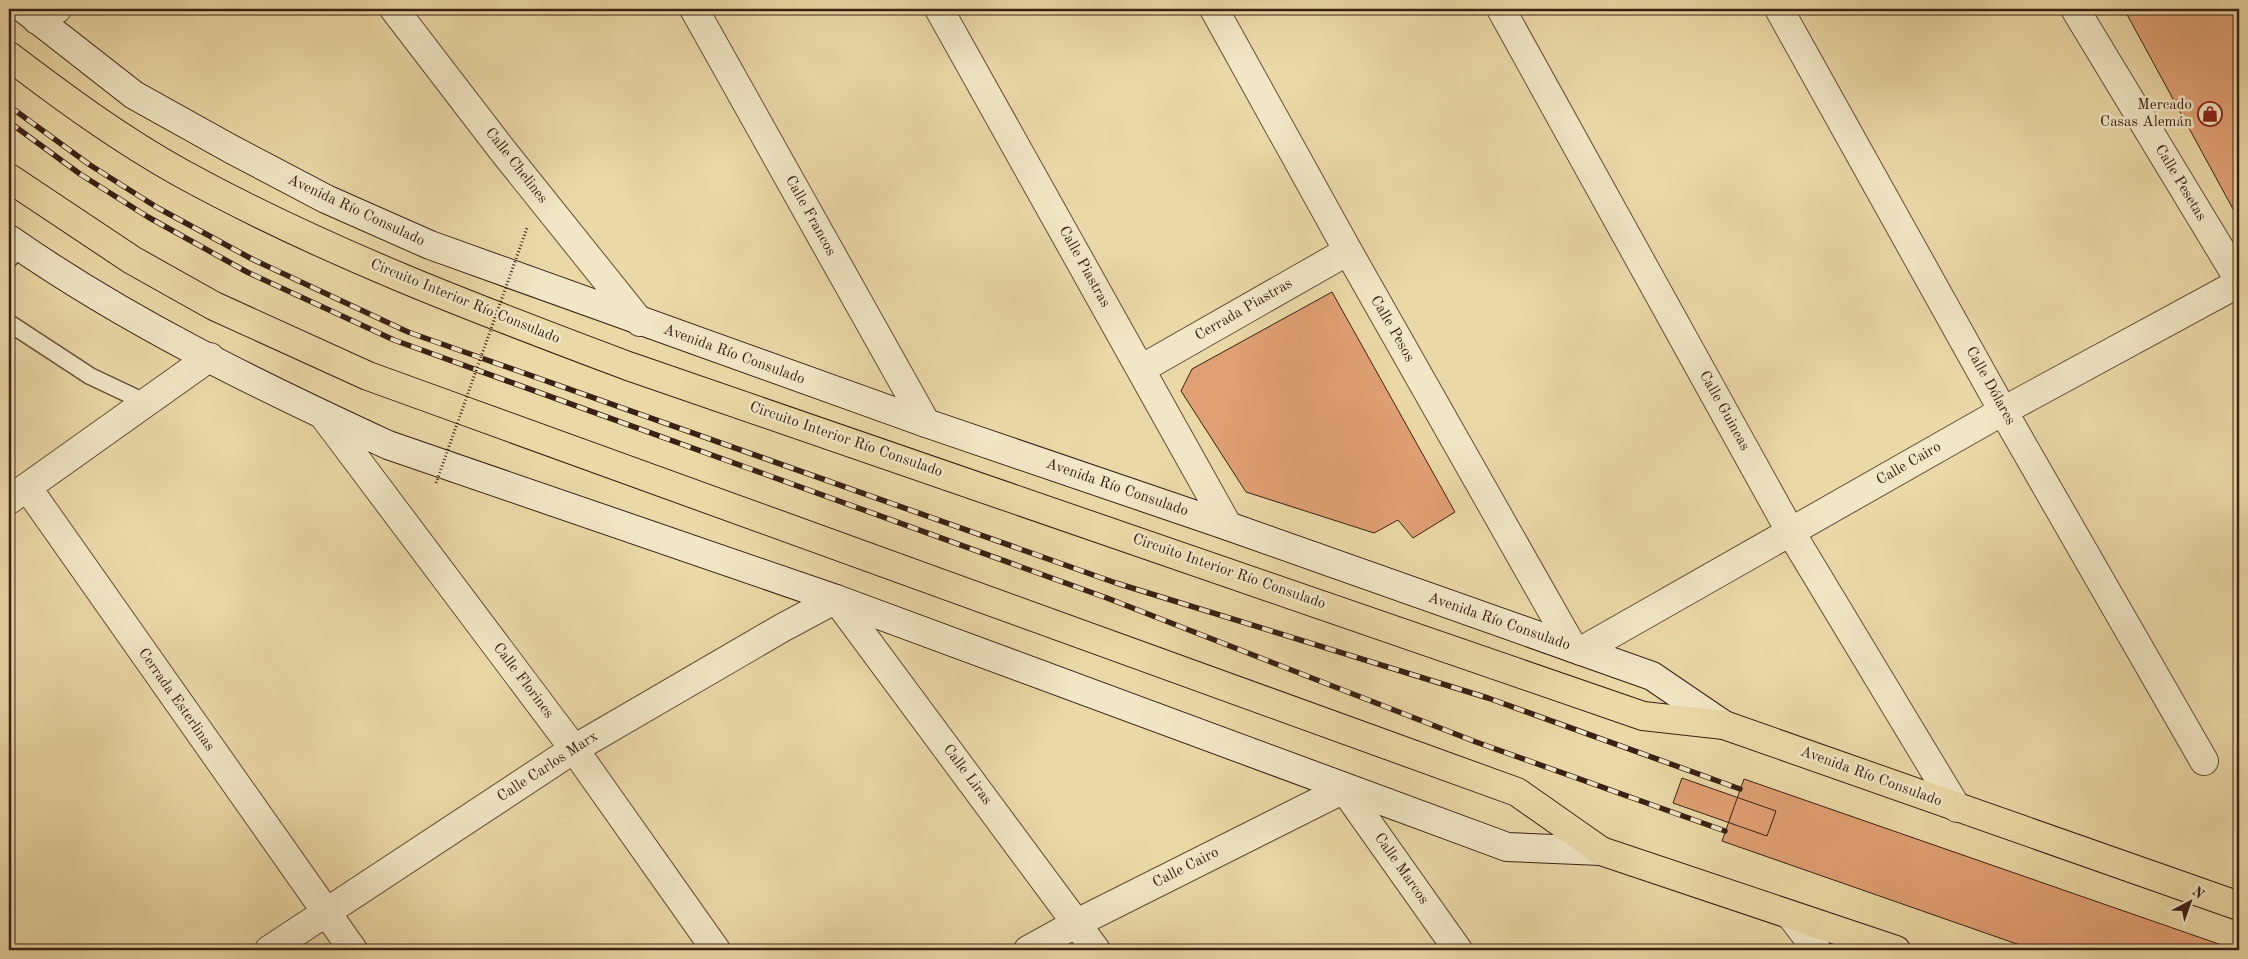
<svg xmlns="http://www.w3.org/2000/svg" width="2248" height="959" viewBox="0 0 2248 959" font-family="'Old Standard TT',serif">
<style>
.building{fill:#e0a073;stroke:#3a2014}
.lines{fill:none;stroke-linecap:round;stroke-linejoin:round}
.service-casing{stroke:#664e38;stroke-width:19}
.minor-casing{stroke:#664e38;stroke-width:30}
.secondary-casing{stroke:#3a2014;stroke-width:30}
.motorway-casing{stroke:#3a2014;stroke-width:30}
.service{stroke:#f1e6c5;stroke-width:16}
.minor{stroke:#f1e6c5;stroke-width:28}
.secondary{stroke:#f1e6c5;stroke-width:28}
.motorway{stroke:#ead8a6;stroke-width:28}
.rail-casing{stroke:#3a2014;stroke-width:5.5}
.rail{stroke:#f1e6c5;stroke-width:4;stroke-dasharray:11;stroke-linecap:butt}
.path-bridge{stroke:#3a2014;stroke-width:3;stroke-dasharray:1 2.5;stroke-linecap:butt}
.labels{text-anchor:middle;dominant-baseline:central;stroke-width:5;stroke-linejoin:round;paint-order:stroke}
.poi-label{font-size:15px;fill:#3a2014;stroke:#f1e6c5;text-anchor:end}
.street-label{font-size:15px;fill:#3a2014;stroke:#f1e6c5}
</style>
<rect width="100%" height="100%" fill="#ead8a6"/>
<filter id="stains"><feTurbulence type="fractalNoise" baseFrequency=".004" numOctaves="4"/><feColorMatrix values="0 0 0 0 .2 0 0 0 0 .09 0 0 0 0 .02 0 0 0 .5 -.17"/></filter>
<radialGradient id="worn" r=".72"><stop offset=".6" stop-color="#630" stop-opacity="0"/><stop offset="1" stop-color="#630" stop-opacity=".3"/></radialGradient>
<path class="building" d="M2124 9H2239V220Z
M1332 292 1455 512 1413 538 1398 520 1374 533 1246 492 1181 391 1192 369Z
M1682 778 1776 811 1767 836 1673 803Z
M1744 779 2236 950H2034L1722 841Z"/>
<g class="lines">
<defs>
<path id="service" d="M9 259 22 248
M9 323 90 376 145 402"/>
<path id="minor" d="M394 9 503 151 640 322
M694 9 926 423
M939 9 1228 526
M1214 9 1348 251 1573 648
M1501 9 1790 531 1957 808
M1779 9 2003 411 2204 761
M2075 9 2239 280
M37 20 57 9
M1141 369 1348 251
M323 415 574 749 716 950
M27 487 353 950
M9 500 210 357
M1581 651 2003 411 2239 283
M1791 916 1817 950
M269 950 574 749 782 628 836 599 1096 950
M1028 950 1077 923 1344 789 1458 950"/>
<path id="secondary" d="M24 9 134 95 231 149 326 199 430 245 926 423 1228 526 1652 676 1724 725
M9 239C126 321 258 385 388 445L836 599 1507 847 1601 851"/>
<path id="motorway" d="M9 56C64 98 120 139 181 173 323 251 476 309 628 366L1643 716 1724 725 2239 906
M9 178 132 260 214 306 368 376 1517 792 1601 851 1896 950"/>
</defs>
<use href="#service" class="service-casing"/>
<use href="#minor" class="minor-casing"/>
<use href="#secondary" class="secondary-casing"/>
<use href="#motorway" class="motorway-casing"/>
<use href="#service" class="service"/>
<use href="#minor" class="minor"/>
<use href="#secondary" class="secondary"/>
<use href="#motorway" class="motorway"/>
<defs>
<path id="rail" d="M9 106 90 165 158 208 252 259 408 332 1116 583 1488 698 1740 789
M9 122 80 174 148 217 247 272 394 340 1107 598 1476 742 1725 831"/>
</defs>
<use href="#rail" class="rail-casing"/>
<use href="#rail" class="rail"/>
<path class="path-bridge" d="M436 483 527 228"/>
</g>
<defs>
<symbol id="shop-ring" viewBox="-11 -11 22 22"><circle r="9.5" fill="#f1e6c5" stroke="#8f2418" stroke-width="1.5"/><path d="M-5-2.5h2.3a2.7 3.5 0 0 1 5.4 0H5L5.5 6h-11ZM-1.5-2.5h3a1.5 2.3 0 0 0-3 0Z" fill="#8f2418"/></symbol>
</defs>
<g fill-rule="evenodd">
<use href="#shop-ring" x="2196" y="100" width="28" height="28"/>
</g>
<g class="labels">
<g class="poi-label">
<text x="2192" y="105">Mercado<tspan x="2192" dy="17">Casas Alemán</tspan></text>
</g>
<g class="street-label">
<text transform="translate(516 166) rotate(52)">Calle Chelines</text>
<text transform="translate(2180 183) rotate(59)">Calle Pesetas</text>
<text transform="translate(356 211) rotate(25)">Avenida Río Consulado</text>
<text transform="translate(810 216) rotate(61)">Calle Francos</text>
<text transform="translate(1084 267) rotate(61)">Calle Piastras</text>
<text transform="translate(465 302) rotate(22)">Circuito Interior Río Consulado</text>
<text transform="translate(1244 310) rotate(-30)">Cerrada Piastras</text>
<text transform="translate(1392 329) rotate(60)">Calle Pesos</text>
<text transform="translate(734 355) rotate(20)">Avenida Río Consulado</text>
<text transform="translate(1990 386) rotate(61)">Calle Dólares</text>
<text transform="translate(1724 411) rotate(61)">Calle Guineas</text>
<text transform="translate(846 440) rotate(19)">Circuito Interior Río Consulado</text>
<text transform="translate(1909 464) rotate(-30)">Calle Cairo</text>
<text transform="translate(1117 488) rotate(19)">Avenida Río Consulado</text>
<text transform="translate(1229 572) rotate(19)">Circuito Interior Río Consulado</text>
<text transform="translate(1499 622) rotate(19)">Avenida Río Consulado</text>
<text transform="translate(523 681) rotate(53)">Calle Florines</text>
<text transform="translate(176 700) rotate(55)">Cerrada Esterlinas</text>
<text transform="translate(548 767) rotate(-33)">Calle Carlos Marx</text>
<text transform="translate(967 775) rotate(53)">Calle Liras</text>
<text transform="translate(1871 777) rotate(20)">Avenida Río Consulado</text>
<text transform="translate(1186 868) rotate(-27)">Calle Cairo</text>
<text transform="translate(1401 869) rotate(55)">Calle Marcos</text>
</g>
</g>
<rect width="2248" height="959" fill="none" stroke="#ead8a6" stroke-width="30"/>
<rect x="10" y="10" width="2228" height="939" fill="none" stroke="#3a2014" stroke-width="2.5"/>
<rect x="15" y="15" width="2218" height="929" fill="none" stroke="#3a2014"/>
<g transform="translate(2190 902) rotate(41)" stroke="#f1e6c5" stroke-width="4" paint-order="stroke">
<path d="M0-4L9 19L0 12L-9 19Z" fill="#3a2014"/>
<text y="-8" font-size="14" font-weight="bold" text-anchor="middle" fill="#3a2014">N</text>
</g>
<rect width="100%" height="100%" filter="url(#stains)"/>
<rect width="100%" height="100%" fill="url(#worn)"/>
</svg>
